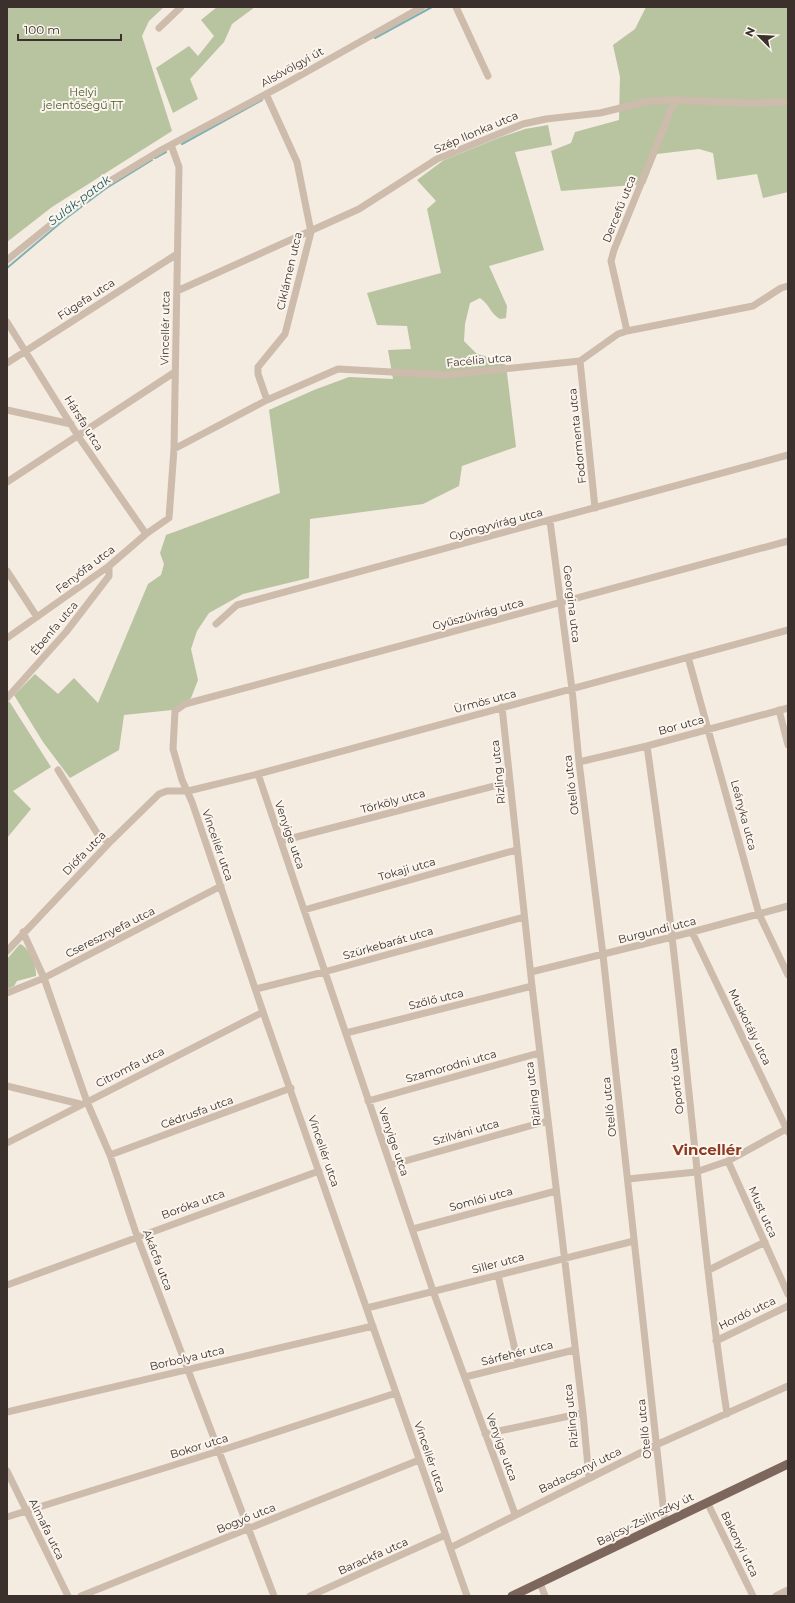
<svg xmlns="http://www.w3.org/2000/svg" width="795" height="1603" viewBox="0 0 795 1603" font-family="Montserrat,sans-serif">
<style>
.green{fill:#b8c4a0}
.lines{fill:none;stroke-linecap:round;stroke-linejoin:round}
.stream{stroke:#7fb0b2;stroke-width:2}
.minor{stroke:#cdbbac;stroke-width:7}
.major{stroke:#7d675c;stroke-width:9}
.labels{text-anchor:middle;dominant-baseline:central;stroke-width:4;stroke-linejoin:round;paint-order:stroke}
.street-label{font-size:11px;fill:#3b302b;stroke:#fbf5ee}
.park-label{font-size:11px;fill:#4a5a2e;stroke:#fbf5ee}
.water-label{font-size:12px;font-style:italic;fill:#1f5a5e;stroke:#fbf5ee}
.district-label{font-size:15px;font-weight:bold;fill:#8c3b22;stroke:#fbf5ee}
</style>
<rect width="100%" height="100%" fill="#f4ebe1"/>
<path class="green" d="M7 7H164L149 21 142 36 172 131 52 207 7 242Z
M217 7H255L232 24 224 42 190 79 198 99 173 113 156 68 189 46 198 56 214 36 201 20Z
M646 7H788V192L763 198 757 174 717 180 713 153 699 149 657 154 645 184 561 191 551 151 571 143 575 132 619 120 620 77 613 45 635 29Z
M548 125 552 145 515 152 544 250 489 266 507 306 506 318 500 319C489 312 491 306 480 298L470 303 465 324 464 341 477 354 495 359 506 365 516 447 462 466 459 486 423 504 310 519 309 578 243 594 209 613 197 631 191 649 198 680 191 698 172 710 124 715 119 750 70 778 43 742 14 695 35 674 58 694 74 678 98 703 148 584 161 575 164 564 160 553 166 535 280 493 269 410 314 390 349 377 393 379 388 350 411 349 407 326 377 325 367 293 441 273 427 209 436 201 417 180 444 160 501 137 525 129Z
M9 701 51 767 13 791 31 809 7 838V704Z
M20 944C29 947 37 967 36 976L17 981 14 986 7 989V959Z"/>
<g class="lines">
<path class="stream" d="M375 38 432 7
M182 144 262 100
M155 158 166 152
M7 268 65 219 105 189 152 160"/>
<path class="minor" d="M456 7 488 76
M159 28 181 7
M266 94 297 162 311 232 285 334 258 367V374L267 400
M7 260 69 210 110 181 163 149 285 84 422 7
M177 291 359 209 437 159 523 124 546 119 600 113 649 101 675 100 751 103 788 102
M7 322 78 436 146 534
M627 331 611 261 614 250 675 100
M580 361 595 508
M7 363 177 254
M7 410 71 424
M174 449 267 400 338 369 445 375 580 361 618 334 627 331 753 306 781 288 788 286
M7 482 175 372
M550 521 572 689 579 762 603 955 665 1523
M7 571 37 617
M216 624 237 605 788 455
M7 638 109 566 146 534 169 518 174 449 179 167 171 145
M688 657 759 914 788 975
M7 698 66 632 109 576V566
M502 707 532 986 583 1413 589 1478
M779 710 788 745
M647 746C656 810 665 873 672 937 691 1096 703 1256 727 1414
M579 762 647 746 788 708
M58 770 97 833 109 843
M258 774 433 1291 515 1514
M281 841 510 782
M304 910 516 850
M23 932 44 978 87 1102 110 1155 137 1236 274 1596
M692 932 788 1132
M7 951 109 843 159 794 167 791H188L258 774 788 630
M531 972 692 932 788 906
M256 989 324 972 524 917
M7 993 44 978 221 886
M346 1033 532 986
M7 1086 80 1104
M368 1101 539 1053
M7 1143 263 1012
M110 1155 291 1088
M728 1161 788 1294
M391 1165 547 1121
M628 1179 696 1172 728 1161 788 1128
M413 1229 556 1191
M709 1270 765 1242
M498 1275 518 1363
M7 1285 319 1171
M367 1308 634 1241
M716 1341 788 1306
M465 1377 574 1350
M7 1412 373 1326
M485 1434 583 1413
M7 1471 68 1596
M707 1502 753 1596
M7 1517 219 1451 396 1393
M450 1548 656 1445 788 1386
M540 1583 545 1596
M81 1596 419 1460
M310 1596 445 1535
M467 1596 263 1012 192 802 182 780 173 749 175 711 185 704 788 541
M776 1596 788 1590"/>
<path class="major" d="M512 1596 788 1464"/>
</g>
<g class="labels">
<g class="street-label">
<text transform="translate(292 67) rotate(-29)">Alsóvölgyi út</text>
<text transform="translate(476 132) rotate(-23)">Szép Ilonka utca</text>
<text transform="translate(619 209) rotate(-68)">Dercefű utca</text>
<text transform="translate(289 271) rotate(-77)">Ciklámen utca</text>
<text transform="translate(86 299) rotate(-33)">Fügefa utca</text>
<text transform="translate(165 328) rotate(-89)">Vincellér utca</text>
<text transform="translate(479 360) rotate(-5)">Facélia utca</text>
<text transform="translate(84 423) rotate(58)">Hársfa utca</text>
<text transform="translate(577 436) rotate(-96)">Fodormenta utca</text>
<text transform="translate(496 524) rotate(-15)">Gyöngyvirág utca</text>
<text transform="translate(85 569) rotate(-37)">Fenyőfa utca</text>
<text transform="translate(572 604) rotate(83)">Georgina utca</text>
<text transform="translate(478 614) rotate(-15)">Gyűszűvirág utca</text>
<text transform="translate(54 628) rotate(-50)">Ébenfa utca</text>
<text transform="translate(485 701) rotate(-15)">Ürmös utca</text>
<text transform="translate(681 725) rotate(-15)">Bor utca</text>
<text transform="translate(498 772) rotate(-96)">Rizling utca</text>
<text transform="translate(571 785) rotate(-97)">Otelló utca</text>
<text transform="translate(393 801) rotate(-15)">Törköly utca</text>
<text transform="translate(744 815) rotate(75)">Leányka utca</text>
<text transform="translate(290 835) rotate(71)">Venyige utca</text>
<text transform="translate(218 845) rotate(71)">Vincellér utca</text>
<text transform="translate(84 853) rotate(-46)">Diófa utca</text>
<text transform="translate(407 869) rotate(-16)">Tokaji utca</text>
<text transform="translate(657 930) rotate(-14)">Burgundi utca</text>
<text transform="translate(110 932) rotate(-27)">Cseresznyefa utca</text>
<text transform="translate(388 943) rotate(-16)">Szürkebarát utca</text>
<text transform="translate(436 999) rotate(-14)">Szőlő utca</text>
<text transform="translate(750 1027) rotate(64)">Muskotály utca</text>
<text transform="translate(451 1066) rotate(-16)">Szamorodni utca</text>
<text transform="translate(130 1067) rotate(-27)">Citromfa utca</text>
<text transform="translate(676 1081) rotate(-96)">Oportó utca</text>
<text transform="translate(533 1094) rotate(-97)">Rizling utca</text>
<text transform="translate(609 1107) rotate(-96)">Otelló utca</text>
<text transform="translate(197 1112) rotate(-20)">Cédrusfa utca</text>
<text transform="translate(466 1132) rotate(-16)">Szilváni utca</text>
<text transform="translate(394 1142) rotate(71)">Venyige utca</text>
<text transform="translate(324 1151) rotate(71)">Vincellér utca</text>
<text transform="translate(481 1199) rotate(-15)">Somlói utca</text>
<text transform="translate(193 1204) rotate(-20)">Boróka utca</text>
<text transform="translate(763 1212) rotate(66)">Must utca</text>
<text transform="translate(158 1260) rotate(69)">Akácfa utca</text>
<text transform="translate(498 1263) rotate(-15)">Siller utca</text>
<text transform="translate(747 1313) rotate(-26)">Hordó utca</text>
<text transform="translate(517 1353) rotate(-14)">Sárfehér utca</text>
<text transform="translate(187 1358) rotate(-13)">Borbolya utca</text>
<text transform="translate(571 1416) rotate(-96)">Rizling utca</text>
<text transform="translate(644 1429) rotate(-96)">Otelló utca</text>
<text transform="translate(199 1446) rotate(-17)">Bokor utca</text>
<text transform="translate(502 1447) rotate(70)">Venyige utca</text>
<text transform="translate(430 1457) rotate(71)">Vincellér utca</text>
<text transform="translate(580 1470) rotate(-26)">Badacsonyi utca</text>
<text transform="translate(246 1518) rotate(-22)">Bogyó utca</text>
<text transform="translate(645 1519) rotate(-26)">Bajcsy-Zsilinszky út</text>
<text transform="translate(47 1529) rotate(64)">Almafa utca</text>
<text transform="translate(740 1544) rotate(64)">Bakonyi utca</text>
<text transform="translate(373 1556) rotate(-24)">Barackfa utca</text>
</g>
<g class="park-label">
<text x="83" y="92">Helyi<tspan x="83" dy="13">jelentőségű TT</tspan></text>
</g>
<g class="water-label">
<text transform="translate(79 200) rotate(-37)">Sulák-patak</text>
</g>
<g class="district-label">
<text x="707" y="1149">Vincellér</text>
</g>
</g>
<rect width="795" height="1603" fill="none" stroke="#3b302b" stroke-width="16"/>
<g transform="translate(759 36) rotate(294)" stroke="#fbf5ee" stroke-width="3" paint-order="stroke">
<path d="M0-3L7 15L0 10L-7 15Z" fill="#3b302b"/>
<text y="-6" font-size="11" font-weight="bold" text-anchor="middle" fill="#3b302b">N</text>
</g>
<path d="M18 34v6h103v-6" fill="none" stroke="#3b302b" stroke-width="2"/>
<text x="24" y="34" font-size="12" fill="#3b302b" stroke="#fbf5ee" stroke-width="3" paint-order="stroke">100 m</text>
</svg>
